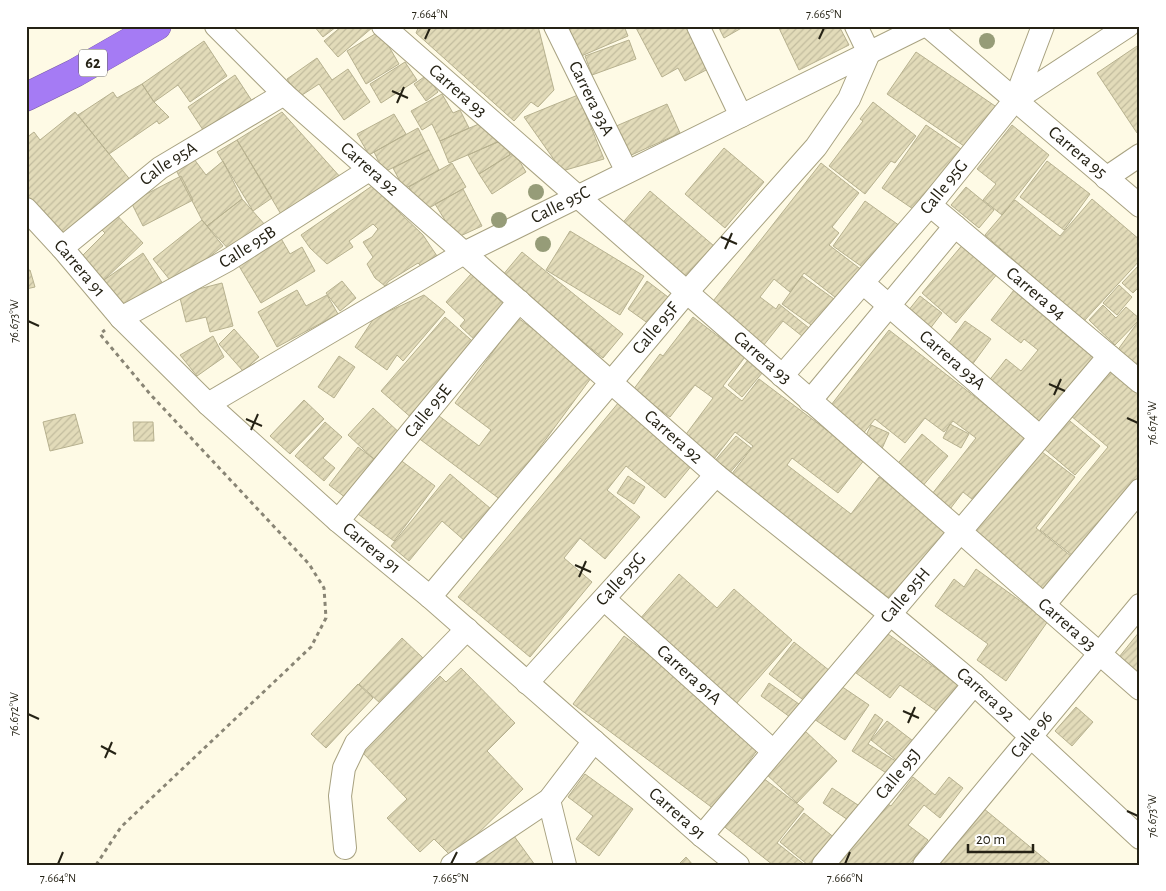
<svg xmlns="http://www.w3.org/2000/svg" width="1166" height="891" viewBox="0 0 1166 891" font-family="'Alegreya Sans',sans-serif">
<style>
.building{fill:url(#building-hatch);stroke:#b7b18f}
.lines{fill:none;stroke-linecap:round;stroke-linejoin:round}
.minor-casing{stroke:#a8a281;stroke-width:24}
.highway-casing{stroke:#785ca6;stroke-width:29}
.path{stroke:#898575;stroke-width:3;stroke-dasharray:4 4;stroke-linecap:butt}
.minor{stroke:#fff;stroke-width:22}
.highway{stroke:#a57bf4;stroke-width:28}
.tree{fill:#969c78}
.ticks{fill:none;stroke:#252215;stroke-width:2}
.labels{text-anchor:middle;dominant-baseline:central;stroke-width:4;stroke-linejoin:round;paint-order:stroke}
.shield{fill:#fff;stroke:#66645b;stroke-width:1}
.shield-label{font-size:16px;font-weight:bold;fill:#252215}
.street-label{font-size:18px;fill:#252215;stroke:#fff}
.neatline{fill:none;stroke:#252215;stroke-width:2}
.ticks-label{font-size:12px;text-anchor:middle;fill:#252215}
</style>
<defs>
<pattern id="building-hatch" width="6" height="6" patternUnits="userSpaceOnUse" patternTransform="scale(1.25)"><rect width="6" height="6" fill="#e2dbb9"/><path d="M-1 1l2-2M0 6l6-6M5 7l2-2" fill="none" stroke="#c2bc9e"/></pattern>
</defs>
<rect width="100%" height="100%" fill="#fefae5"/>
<path class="building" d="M314 26H336V27L323 37Z
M342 26H373V27L338 57 324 41Z
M419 26H538L554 90 538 107 531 102 514 121 416 33Z
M566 26H624L628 36 579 57Z
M635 26H689L710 68 685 81 678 68 662 77Z
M718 26H745L724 38Z
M778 26H839L849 45 799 70Z
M380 31 399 64 366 84 347 51Z
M629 40 636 59 592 75 585 56Z
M204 41 227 76 190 102 178 85 154 102 142 84Z
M1140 44V132L1137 133 1097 73Z
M916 52 998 108 970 150 887 94Z
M317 58 332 80 348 69 370 102 344 120 319 84 299 97 287 79Z
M405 62 417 80 381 103 370 84Z
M235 75 254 104 207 136 188 107Z
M427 75 438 92 426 101 414 84Z
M142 84 154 102 169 117 159 124 157 121 109 154 78 115 113 92 117 98Z
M442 94 453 113 460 110 469 128 440 141 432 124 422 130 411 111Z
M578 95 604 159 562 171 524 117Z
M873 102 916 136 895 163 891 161 865 194 829 166 863 121 860 119Z
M667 104 680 133 627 157 614 127Z
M75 112 132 182 62 239 26 195V138L34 132 40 140Z
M282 112 342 179 285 221 237 140Z
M394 114 406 134 369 155 357 134Z
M481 123 491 125 498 142 449 163 440 141Z
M926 125 961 149 919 213 882 188Z
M1012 125 1049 155 1002 215 983 200 996 184 977 169Z
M418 128 429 150 384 172 374 152Z
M504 139 510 155 479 174 468 155Z
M237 140 272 198 253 211 217 152Z
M724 148 764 182 725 228 685 194Z
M429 150 439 170 404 189 393 168Z
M514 152 526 172 492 194 479 174Z
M194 159 206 175 223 161 242 199 207 226 202 220 176 170Z
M1047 161 1090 194 1064 230 1020 197Z
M452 163 466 187 422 212 409 187Z
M821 163 859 193 832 227 839 233 829 245 863 271 840 301 804 273 790 292 774 279 760 297 776 309 779 304 809 328 802 336 783 321 763 346 710 305Z
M181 176 193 200 143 226 131 202Z
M372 186 423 235 437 256 425 270 418 263 389 281 385 286 375 278 367 264 373 257 363 242 372 237 378 229 373 224 349 241 353 247 327 264 310 248 301 235Z
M966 187 994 210 979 228 951 205Z
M463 189 482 226 456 238 435 204Z
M650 191 714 246 683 282 619 227Z
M242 199 266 226 235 256 207 226Z
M1092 199 1140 240V260L1084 321 985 235 1015 200 1060 236Z
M865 201 900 226 868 271 833 246Z
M112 210 143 243 104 280 82 256 105 233 97 225Z
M202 220 223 246 174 285 153 259Z
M570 231 644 276 620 315 546 270Z
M279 235 290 254 302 247 315 271 261 303 236 261Z
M964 243 998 273 956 323 922 293Z
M522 252 623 334 603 358 502 276Z
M143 253 163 284 123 310 104 280Z
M1140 264V286L1133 293 1122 283Z
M30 270 35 287 26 289V271Z
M471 274 508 308 477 342 460 326 465 320 446 302Z
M802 276 834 299 814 327 782 304Z
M342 281 356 298 340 311 326 293Z
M647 281 668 297 649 324 628 309Z
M222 283 233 326 210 332 206 317 186 322 179 294Z
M1119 285 1132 297 1117 315 1103 303Z
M1017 286 1099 354 1037 428 984 387 1006 359 1021 371 1038 350 1024 339 1021 343 991 320Z
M297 290 306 306 327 295 338 314 277 347 258 312Z
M424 295 445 312 403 361 397 355 387 370 355 347 374 318Z
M920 296 942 313 926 334 904 316Z
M1103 305 1116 318 1126 307 1140 319 1115 345 1089 320Z
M445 317 478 346 414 420 381 391Z
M693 317 745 357 723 386 742 401 759 379 865 459 838 493 792 458 787 465 851 514 879 477 948 530 892 604 728 479 753 446 735 432 714 459 684 437 713 398 695 385 670 417 633 390 660 354 663 356Z
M518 318 594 374 501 500 417 437 435 413 479 446 491 430 455 403Z
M1140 319V367L1117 351Z
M965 321 991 339 969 369 943 351Z
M234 329 259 357 243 371 219 344Z
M889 330 1028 438 977 503 963 492 950 509 932 494 976 438 953 421 944 432 925 418 905 443 875 419 862 435 828 409Z
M213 336 224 357 197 376 180 355Z
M339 356 355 367 334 398 318 387Z
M748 360 763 372 742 397 728 385Z
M1111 367 1140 390V482L1077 559 1040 530 1108 447 1071 416Z
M304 400 324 419 290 454 270 436Z
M619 402 693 464 665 498 626 466 607 490 640 517 605 559 580 538 564 558 592 582 530 657 458 597Z
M373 408 403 436 378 463 348 435Z
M75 414 83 443 50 451 43 422Z
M1065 417 1100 446 1075 475 1041 446Z
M133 422H153L154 441H134Z
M325 422 342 437 323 458 335 468 324 481 295 456Z
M950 424 969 434 961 448 943 438Z
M871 425 889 433 880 453 862 444Z
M922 434 948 456 921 488 895 467Z
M736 436 751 448 728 475 713 463Z
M358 447 374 459 346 498 329 485Z
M1038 449 1075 477 1036 528 1071 556 1043 591 971 535Z
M399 459 435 486 394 541 358 514Z
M450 474 491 509 465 541 442 521 409 561 391 546Z
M628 476 645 487 634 504 617 493Z
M976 569 1048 621 1006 681 977 660 988 644 935 606 954 579 964 587Z
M679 574 717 608 734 589 792 640 736 704 639 620Z
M881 629 962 687 942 715 900 685 890 698 852 670Z
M1140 631V682L1115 662Z
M624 636 730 715 761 745 714 809 573 704Z
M402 638 423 658 381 704 359 684Z
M794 642 830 671 806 702 769 674Z
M461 668 515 723 487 751 523 789 453 858 434 839 420 852 387 818 407 799 362 752 440 676 446 682Z
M769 683 799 704 790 717 761 696Z
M358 684 373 698 326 748 311 734Z
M838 684 869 705 845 740 814 719Z
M1076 707 1093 722 1072 746 1055 731Z
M875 714 883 720 868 744 899 763 891 776 852 751Z
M887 721 917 744 901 764 871 740Z
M804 730 837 761 797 803 764 772Z
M585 774 633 809 599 856 576 839 593 816 568 797Z
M759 775 804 809 777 843 805 865H773L721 824Z
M913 777 935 795 949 777 963 788 940 818 924 805 908 825 928 840 909 865H836L885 802 891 806Z
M832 788 861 807 851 822 823 803Z
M983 808 1052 865H937Z
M804 813 836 839 815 865H808L780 842Z
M514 836 535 865H474Z
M686 857 693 865H678Z"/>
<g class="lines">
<defs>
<g id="minor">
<path id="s1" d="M216 26 284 94 716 475 890 614 974 684 1140 838"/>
<path id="s2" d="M383 26 1140 689"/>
<path id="s3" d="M555 26 627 172"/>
<path d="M698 26 741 116"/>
<path id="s4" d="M928 26 1140 206"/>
<path d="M1015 100 1043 26"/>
<path d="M1106 178 1140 155"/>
<path id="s5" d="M930 205 1140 382"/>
<path id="s6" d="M26 209 62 248 121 318 208 404 338 521 430 597 702 836 738 865"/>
<path id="s7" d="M62 248 160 168 284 94"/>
<path id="s8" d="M863 283 1040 437"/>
<path id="s9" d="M121 318 228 260 369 170"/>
<path id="s10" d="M782 376 930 205 1015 100 1128 26"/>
<path d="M810 401 955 226"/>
<path id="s11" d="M208 404 464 253 923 26"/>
<path id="s12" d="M338 521 519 301"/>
<path id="s13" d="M430 597 687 292 816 147 849 99 869 53 856 26"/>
<path id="s14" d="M604 599 773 751"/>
<path d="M1044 605 1140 490"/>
<path id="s15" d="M527 683 716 475"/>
<path d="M549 800 565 865"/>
<path id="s16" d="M702 836 1109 356"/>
<path d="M345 848 340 796 344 768 356 743 467 629"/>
<path d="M452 865 549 800 594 741"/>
<path id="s17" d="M823 865 974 684"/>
<path id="s18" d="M924 865 1140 605"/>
</g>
<path id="highway" d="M26 97 75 73 157 26"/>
</defs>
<use href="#minor" class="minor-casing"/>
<use href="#highway" class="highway-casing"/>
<path class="path" d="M96 865 121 827 311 647 326 618 324 588 309 564 150 394 100 334 105 330"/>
<use href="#minor" class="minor"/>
<use href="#highway" class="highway"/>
</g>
<g class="tree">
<circle cx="987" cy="41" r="8"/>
<circle cx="536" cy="192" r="8"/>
<circle cx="499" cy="220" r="8"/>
<circle cx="543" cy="244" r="8"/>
</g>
<path class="ticks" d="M425 39 430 28M819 39 824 28M392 91 408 98M397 103 404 87M721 237 737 244M725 249 732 233M28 321 39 326M1049 384 1065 391M1054 395 1061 379M1127 418 1138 423M246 419 262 426M251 430 258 414M575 565 591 572M579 577 586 561M903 711 919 718M28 714 39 719M908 723 915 707M101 746 116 754M105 758 112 742M1127 811 1138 816M58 864 63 852M451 864 457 852M845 864 850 852"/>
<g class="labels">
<rect class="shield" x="79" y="49.5" width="28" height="27" rx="4"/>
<g class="shield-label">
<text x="93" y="63">62</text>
</g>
<g class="street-label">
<text stroke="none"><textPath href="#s2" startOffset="99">Carrera 93</textPath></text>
<text stroke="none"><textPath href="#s3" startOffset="81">Carrera 93A</textPath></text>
<text stroke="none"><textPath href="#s4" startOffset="196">Carrera 95</textPath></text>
<text stroke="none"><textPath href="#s7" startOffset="136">Calle 95A</textPath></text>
<text stroke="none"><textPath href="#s1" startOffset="210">Carrera 92</textPath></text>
<text stroke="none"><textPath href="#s10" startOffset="249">Calle 95G</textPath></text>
<text stroke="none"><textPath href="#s11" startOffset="405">Calle 95C</textPath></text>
<text stroke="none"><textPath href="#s9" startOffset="145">Calle 95B</textPath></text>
<text stroke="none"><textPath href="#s6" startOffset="80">Carrera 91</textPath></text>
<text stroke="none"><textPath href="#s5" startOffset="138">Carrera 94</textPath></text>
<text stroke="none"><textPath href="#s13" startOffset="351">Calle 95F</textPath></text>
<text stroke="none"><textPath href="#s2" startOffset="504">Carrera 93</textPath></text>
<text stroke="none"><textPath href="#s8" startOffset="118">Carrera 93A</textPath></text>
<text stroke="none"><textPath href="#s12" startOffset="142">Calle 95E</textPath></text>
<text stroke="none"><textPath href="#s1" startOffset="615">Carrera 92</textPath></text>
<text stroke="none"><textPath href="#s6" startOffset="485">Carrera 91</textPath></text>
<text stroke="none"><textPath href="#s15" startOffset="140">Calle 95G</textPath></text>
<text stroke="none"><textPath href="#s16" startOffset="315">Calle 95H</textPath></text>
<text stroke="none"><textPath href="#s2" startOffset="909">Carrera 93</textPath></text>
<text stroke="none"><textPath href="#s14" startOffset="114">Carrera 91A</textPath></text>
<text stroke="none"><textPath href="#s1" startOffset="1020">Carrera 92</textPath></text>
<text stroke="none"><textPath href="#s18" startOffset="169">Calle 96</textPath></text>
<text stroke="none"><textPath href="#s17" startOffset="118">Calle 95J</textPath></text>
<text stroke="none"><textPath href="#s6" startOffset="890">Carrera 91</textPath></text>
</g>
</g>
<rect width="1166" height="891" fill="none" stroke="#ffffff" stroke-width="55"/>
<path d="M968 844v8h65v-8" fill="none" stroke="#252215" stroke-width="2.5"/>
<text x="976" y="844" font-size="15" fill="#252215" stroke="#ffffff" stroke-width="4" paint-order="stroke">20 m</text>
<rect x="28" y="28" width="1110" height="836" class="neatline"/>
<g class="ticks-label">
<text x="430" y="18">7.664°N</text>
<text x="824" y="18">7.665°N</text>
<text transform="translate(14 321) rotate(-90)" y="4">76.673°W</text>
<text transform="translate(1152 423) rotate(-90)" y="4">76.674°W</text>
<text transform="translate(14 714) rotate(-90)" y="4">76.672°W</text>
<text transform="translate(1152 816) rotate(-90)" y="4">76.673°W</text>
<text x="58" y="882">7.664°N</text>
<text x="451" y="882">7.665°N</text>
<text x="845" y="882">7.666°N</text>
</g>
</svg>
